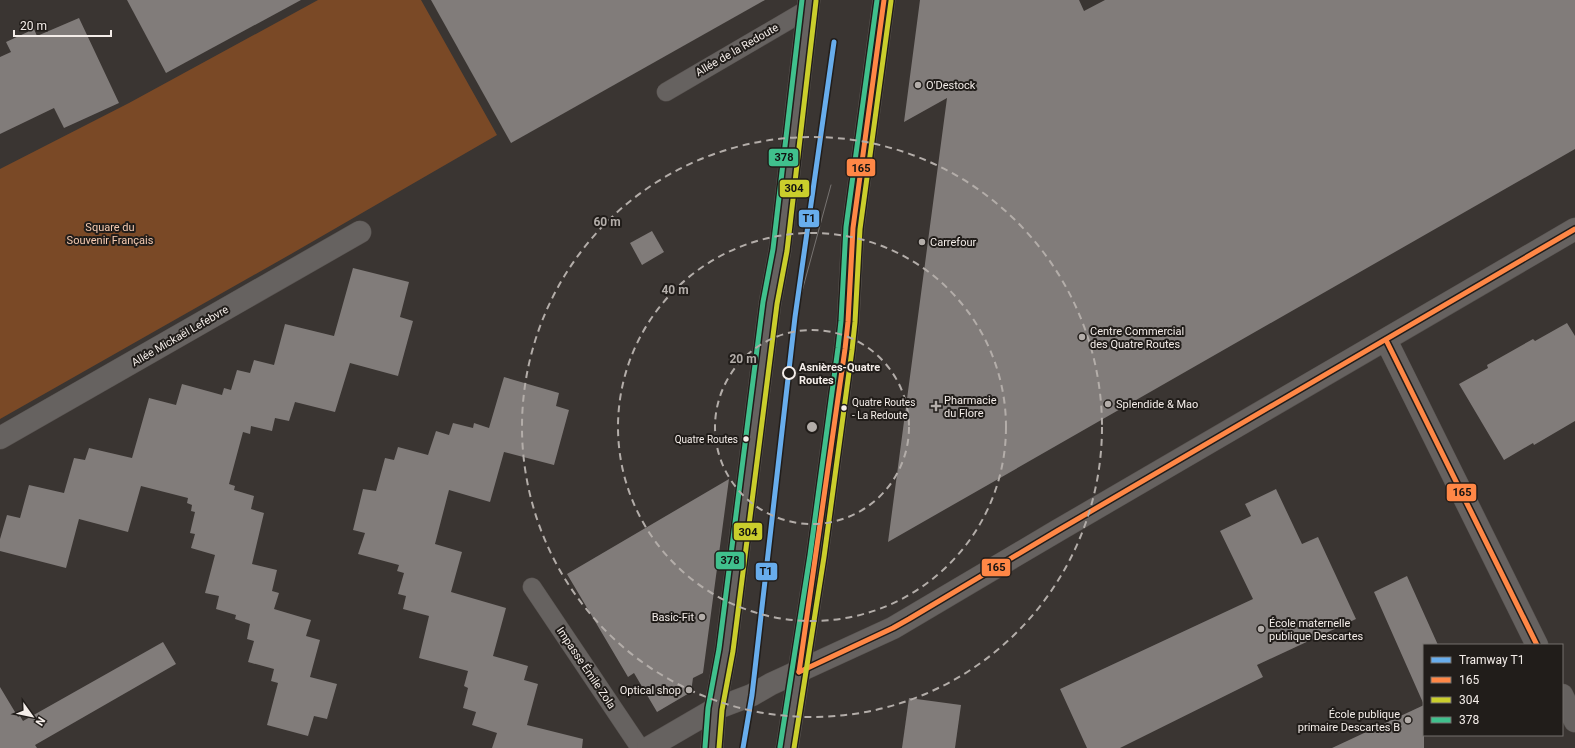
<svg xmlns="http://www.w3.org/2000/svg" width="1575" height="748" font-family="Roboto,sans-serif">
<rect width="100%" height="100%" fill="#3a3532"/>
<path fill="#7a4926" d="M318 0H421L497 135 291 254 0 419V169L129 103Z"/>
<g fill="#817c7a">
<path d="M127 0H301L166 73Z"/>
<path d="M431 0H765L511 143Z"/>
<path d="M920 0H1079L1084 11 1105 0H1575V149L888 542 947 98 904 122Z"/>
<path d="M79 18 119 103 64 128 54 108 0 134V57L11 52 6 42 34 29 37 36Z"/>
<path d="M652 231 664 252 642 265 630 243Z"/>
<path d="M353 268 409 282 400 317 413 321 398 376 350 363 335 412 295 402 289 421 275 418 272 431 251 426 250 434 243 432 229 484 235 486 234 490 254 496 251 509 264 513 252 564 277 570 272 591 279 593 274 609 311 620 306 636 320 640 310 677 337 684 327 719 314 716 308 736 267 725 278 683 271 681 274 669 248 662 254 641 247 639 250 624 235 619 236 615 216 609 219 596 205 593 215 555 191 548 195 534 190 533 195 512 191 511 192 505 187 503 188 498 141 486 128 532 79 519 66 568 0 551V539L7 515 20 518 29 485 64 493 74 458 85 460 89 448 132 458 149 398 176 405 182 384 222 395 224 388 231 390 237 370 250 373 254 360 274 365 285 324 334 336Z"/>
<path d="M1567 323 1575 336V421L1534 445 1533 443 1504 460 1459 384 1488 368 1487 365 1533 339 1535 341Z"/>
<path d="M504 377 559 393 556 406 569 410 554 465 504 452 490 502 449 490 435 544 462 552 451 592 506 608 493 656 528 666 524 680 538 684 527 725 583 739 582 748H492L497 733 472 725 476 712 463 708 468 688 464 686 468 671 419 658 429 616 403 609 406 596 398 594 404 573 397 571 399 565 358 554 365 533 353 530 363 489 376 491 385 458 394 460 398 447 428 455 436 431 449 435 453 423 473 428 474 423 489 428Z"/>
<path d="M729 479 703 673 693 678 691 692 657 712 634 673 628 677 567 574Z"/>
<path d="M1276 489 1302 544 1318 537 1356 619 1257 665 1263 677 1120 748H1087L1060 689 1253 599 1220 531 1251 516 1245 504Z"/>
<path d="M1407 576 1438 645H1424V705L1374 592Z"/>
<path d="M163 642 176 664 35 745 37 748H0V687L18 717 20 716 23 721Z"/>
<path d="M909 698 961 705 955 748H902Z"/>
<path d="M1424 705V748H1332Z"/>
</g>
<g fill="none" stroke-linecap="round" stroke-linejoin="round">
<defs>
<g id="lane">
<path d="M666 92 808 9"/>
<path d="M532 587 640 748"/>
</g>
<g id="street">
<path d="M1386 340 1537 645"/>
<path d="M0 438 360 232"/>
<path d="M1562 695 1575 721"/>
<path d="M648 748 715 709 752 695 771 684 893 628 1057 531 1575 229"/>
</g>
<g id="secondary">
<path d="M712 748 715 709 726 650 770 303 780 250 809 0"/>
<path d="M787 748 817 556 845 349 848 322 853 228 884 0"/>
</g>
</defs>
<use href="#lane" stroke="#585350" stroke-width="19"/>
<use href="#street" stroke="#585350" stroke-width="23"/>
<use href="#secondary" stroke="#585350" stroke-width="23"/>
<use href="#lane" stroke="#666260" stroke-width="18"/>
<use href="#street" stroke="#666260" stroke-width="22"/>
<use href="#secondary" stroke="#666260" stroke-width="22"/>
<path stroke="#777371" stroke-width="1" d="M795 317 831 185"/>
<defs>
<g id="bus-1">
<path d="M1386 340 1537 645"/>
<path d="M799 672 893 628 909 619 1057 531 1575 229"/>
<path d="M799 672 845 349 848 322 853 228 884 0"/>
</g>
<g id="bus-2">
<path d="M719 748 722 710 733 651 777 304 787 251 816 1"/>
<path d="M794 748 824 557 852 350 855 322 860 229 891 1"/>
</g>
<g id="bus-3">
<path d="M705 747 708 708 719 649 763 302 773 249 802 0"/>
<path d="M780 747 810 555 838 348 841 321 846 227 877 0"/>
</g>
</defs>
<use href="#bus-1" stroke="#211d1a" stroke-width="8"/>
<use href="#bus-2" stroke="#211d1a" stroke-width="8"/>
<use href="#bus-3" stroke="#211d1a" stroke-width="8"/>
<use href="#bus-1" stroke="#ff8746" stroke-width="5"/>
<use href="#bus-2" stroke="#cace2c" stroke-width="5"/>
<use href="#bus-3" stroke="#40c08d" stroke-width="5"/>
<defs>
<path id="tram-1" d="M743 748 752 695 795 317 834 42"/>
</defs>
<use href="#tram-1" stroke="#211d1a" stroke-width="8"/>
<use href="#tram-1" stroke="#68adec" stroke-width="5"/>
</g>
<g fill="none" stroke="#b3ada9" stroke-width="2" stroke-dasharray="7 5">
<circle cx="812" cy="427" r="97"/>
<circle cx="812" cy="427" r="194"/>
<circle cx="812" cy="427" r="290"/>
</g>
<g fill="#b3ada9" stroke="#211d1a" stroke-width="1.5">
<circle cx="918" cy="85" r="4"/>
<circle cx="922" cy="242" r="4"/>
<circle cx="1082" cy="337" r="4"/>
<circle cx="1108" cy="404" r="4"/>
<path d="M934 400h4v4h4v4h-4v4h-4v-4h-4v-4h4z"/>
<circle cx="702" cy="617" r="4"/>
<circle cx="1261" cy="629" r="4"/>
<circle cx="689" cy="690" r="4"/>
<circle cx="1408" cy="720" r="4"/>
</g>
<circle fill="#211d1a" stroke="#f4ede9" stroke-width="2" cx="789" cy="373" r="6"/>
<g fill="#f4ede9" stroke="#211d1a" stroke-width="1.5">
<circle cx="844" cy="408" r="3.5"/>
<circle cx="746" cy="439" r="3.5"/>
</g>
<g text-anchor="middle" dominant-baseline="central" stroke-width="4" stroke-linejoin="round" paint-order="stroke">
<g font-size="10" fill="#f4ede9" stroke="#211d1a" text-anchor="start">
<text x="852" y="402">Quatre Routes<tspan x="852" dy="13">- La Redoute</tspan></text>
<text x="738" y="439" text-anchor="end">Quatre Routes</text>
</g>
<g font-size="11" fill="#f4ede9" stroke="#211d1a">
<text transform="translate(737 50) rotate(-30)">Allée de la Redoute</text>
<text transform="translate(180 336) rotate(-30)">Allée Mickaël Lefebvre</text>
<text transform="translate(586 668) rotate(56)">Impasse Émile Zola</text>
</g>
<g font-size="11" fill="#f4ede9" stroke="#211d1a" text-anchor="start">
<text x="926" y="85">O'Destock</text>
<text x="930" y="242">Carrefour</text>
<text x="1090" y="331">Centre Commercial<tspan x="1090" dy="13">des Quatre Routes</tspan></text>
<text x="944" y="400">Pharmacie<tspan x="944" dy="13">du Flore</tspan></text>
<text x="1116" y="404">Splendide &amp; Mao</text>
<text x="694" y="617" text-anchor="end">Basic-Fit</text>
<text x="1269" y="623">École maternelle<tspan x="1269" dy="13">publique Descartes</tspan></text>
<text x="681" y="690" text-anchor="end">Optical shop</text>
<text x="1400" y="714" text-anchor="end">École publique<tspan x="1400" dy="13">primaire Descartes B</tspan></text>
</g>
<g font-size="11" fill="#f5cab0" stroke="#211d1a">
<text x="110" y="227">Square du<tspan x="110" dy="13">Souvenir Français</tspan></text>
</g>
<g font-size="11" font-weight="bold" fill="#f4ede9" stroke="#211d1a" text-anchor="start">
<text x="799" y="367">Asnières-Quatre<tspan x="799" dy="13">Routes</tspan></text>
</g>
</g>
<circle cx="812" cy="427" r="6" fill="#b3ada9" stroke="#211d1a" stroke-width="2"/>
<g font-size="12" text-anchor="middle" font-weight="bold" fill="#b3ada9" stroke="#211d1a" stroke-width="4" stroke-linejoin="round" paint-order="stroke">
<text x="607" y="226">60 m</text>
<text x="675" y="294">40 m</text>
<text x="743" y="363">20 m</text>
</g>
<g stroke="#211d1a" stroke-width="1.5">
<rect x="768" y="148" width="31" height="19" rx="4" fill="#40c08d"/>
<rect x="846" y="158" width="30" height="19" rx="4" fill="#ff8746"/>
<rect x="779" y="179" width="31" height="19" rx="4" fill="#cace2c"/>
<rect x="798" y="209" width="22" height="19" rx="4" fill="#68adec"/>
<rect x="1446" y="483" width="31" height="19" rx="4" fill="#ff8746"/>
<rect x="733" y="522" width="30" height="19" rx="4" fill="#cace2c"/>
<rect x="715" y="551" width="30" height="19" rx="4" fill="#40c08d"/>
<rect x="981" y="558" width="30" height="19" rx="4" fill="#ff8746"/>
<rect x="755" y="562" width="23" height="19" rx="4" fill="#68adec"/>
</g>
<g font-size="11" text-anchor="middle" font-weight="bold" fill="#111">
<text x="784" y="161">378</text>
<text x="861" y="172">165</text>
<text x="794" y="192">304</text>
<text x="809" y="222">T1</text>
<text x="1462" y="496">165</text>
<text x="748" y="536">304</text>
<text x="730" y="564">378</text>
<text x="996" y="571">165</text>
<text x="766" y="575">T1</text>
</g>
<rect x="1423" y="644" width="140" height="92" fill="#211d1a" stroke="#75706d"/>
<rect x="1431" y="657" width="20" height="6" fill="#68adec" stroke="#75706d"/>
<text x="1459" y="664" font-size="12" fill="#f4ede9">Tramway T1</text>
<rect x="1431" y="677" width="20" height="6" fill="#ff8746" stroke="#75706d"/>
<text x="1459" y="684" font-size="12" fill="#f4ede9">165</text>
<rect x="1431" y="697" width="20" height="6" fill="#cace2c" stroke="#75706d"/>
<text x="1459" y="704" font-size="12" fill="#f4ede9">304</text>
<rect x="1431" y="717" width="20" height="6" fill="#40c08d" stroke="#75706d"/>
<text x="1459" y="724" font-size="12" fill="#f4ede9">378</text>
<g transform="translate(32 716) rotate(123)" stroke="#211d1a" stroke-width="3" paint-order="stroke">
<path d="M0-3L7 15L0 10L-7 15Z" fill="#f4ede9"/>
<text y="-6" font-size="11" font-weight="bold" text-anchor="middle" fill="#f4ede9">N</text>
</g>
<path d="M14 30v6h97v-6" fill="none" stroke="#f4ede9" stroke-width="2"/>
<text x="20" y="30" font-size="12" fill="#f4ede9" stroke="#211d1a" stroke-width="3" paint-order="stroke">20 m</text>
</svg>
